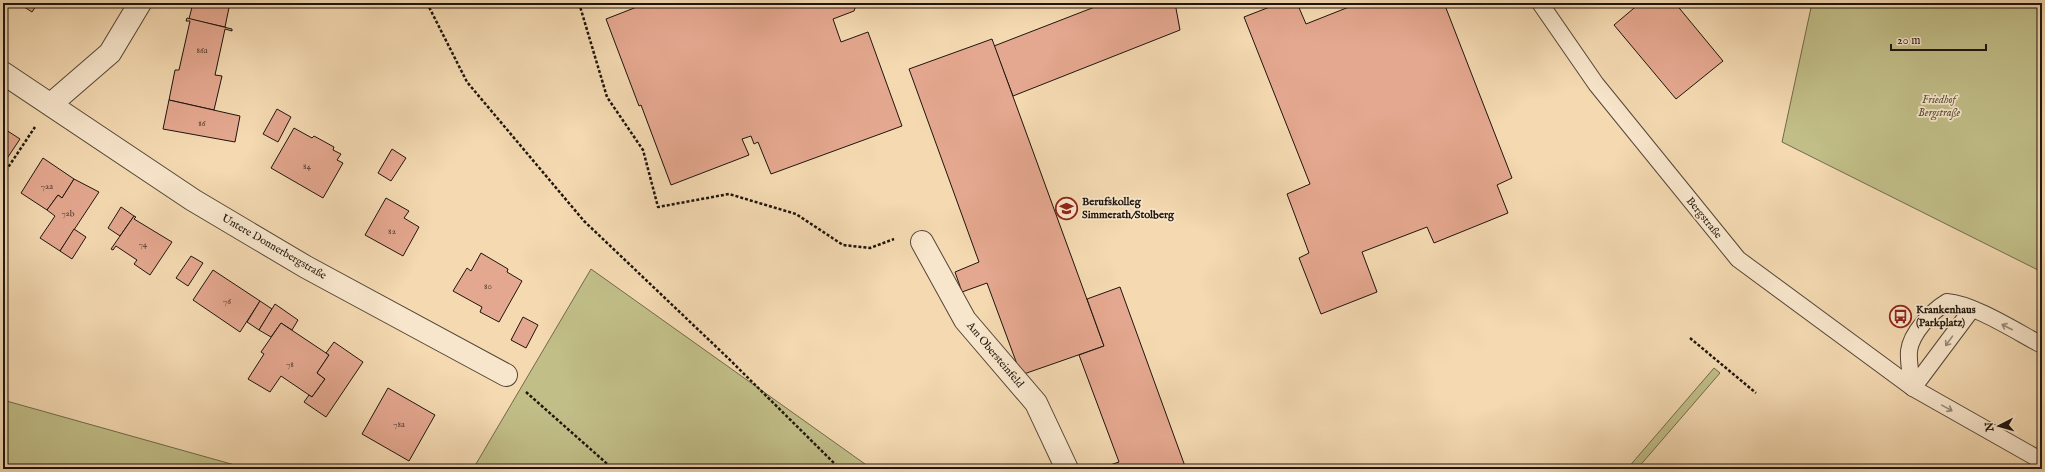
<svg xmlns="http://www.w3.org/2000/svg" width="2045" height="472" font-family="'IM FELL English',serif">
<rect width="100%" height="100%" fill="#f4d9b1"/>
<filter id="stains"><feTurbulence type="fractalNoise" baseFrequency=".005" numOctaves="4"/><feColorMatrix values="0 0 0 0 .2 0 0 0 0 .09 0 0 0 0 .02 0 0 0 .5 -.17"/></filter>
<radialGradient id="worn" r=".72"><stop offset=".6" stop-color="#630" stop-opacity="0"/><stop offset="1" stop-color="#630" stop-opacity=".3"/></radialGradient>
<g fill="#c1be88" stroke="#706a4a">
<path d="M1812 3H2042V272L1782 142Z"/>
<path d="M591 269 872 469H473Z"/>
<path d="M1714 368 1720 373 1637 469H1627Z"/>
<path d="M3 400 249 469H3Z"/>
</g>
<g fill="#e4a78f" stroke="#1e150d">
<path d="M18 3H38L32 12Z"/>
<path d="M193 3H230L225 27 189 19Z"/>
<path d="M647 3H857L854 11 833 19 841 42 868 32 902 126 771 174 758 142 754 144 751 136 742 139 749 155 671 185 641 105 639 106 606 19Z"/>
<path d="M1105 3H1175L1180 30 1013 96 994 46Z"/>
<path d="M1280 3H1297L1306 24 1359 3H1444L1512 178 1497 185 1508 213 1434 243 1427 227 1362 252 1377 292 1321 314 1299 258 1309 253 1287 194 1310 184 1244 17Z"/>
<path d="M1640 3H1675L1723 61 1676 99 1614 25Z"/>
<path d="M187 18 232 29V31L225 29 215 75 222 76 214 110 169 100 175 70H179L190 21H186Z"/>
<path d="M992 39 1104 346 1021 375 987 283 962 292 955 272 979 262 909 69Z"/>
<path d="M169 100 240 116 235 142 163 129Z"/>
<path d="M277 109 291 117 278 142 263 134Z"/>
<path d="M3 128 20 139 6 160 3 157Z"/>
<path d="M294 128 312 138 314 136 334 147 333 150 341 154 337 160 343 163 323 198 271 168Z"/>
<path d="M392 149 406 158 391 181 378 173Z"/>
<path d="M43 158 74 179 62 198 58 195 47 210 21 193Z"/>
<path d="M74 179 99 192 60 251 40 238 55 216 47 210 58 195 62 198Z"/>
<path d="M386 198 409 211 404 218 419 227 403 256 365 235Z"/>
<path d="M121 207 134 216 120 236 108 228Z"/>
<path d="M134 216 136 217 134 219 172 242 150 275 134 264 137 260 116 246 113 250 111 249Z"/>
<path d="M74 229 86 237 72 259 60 251Z"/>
<path d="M481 253 508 269 507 272 522 281 499 322 480 312 482 307 453 291 467 268 471 271Z"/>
<path d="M191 256 203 263 188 286 176 278Z"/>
<path d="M213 270 260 301 240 332 193 300Z"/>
<path d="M1120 287 1186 469H1112L1110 465 1119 462 1079 355 1104 346 1087 299Z"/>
<path d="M260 301 272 309 259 330 247 322Z"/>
<path d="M275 304 298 320 292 330 281 323 271 337 259 330Z"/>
<path d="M523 317 538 325 526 348 511 340Z"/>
<path d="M281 323 329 355 317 373 325 379 312 397 281 376 270 392 248 379 264 354 261 352Z"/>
<path d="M334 342 363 362 326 417 304 402 309 395 312 397 325 379 317 373 329 355 326 353Z"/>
<path d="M388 388 435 415 409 461 362 434Z"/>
</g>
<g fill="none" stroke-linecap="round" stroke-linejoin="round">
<defs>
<g id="service">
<path d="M1540 3 1596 84 1738 259 1913 388 2042 461"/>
<path d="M1913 388C1911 376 1908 363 1909 351 1911 333 1932 311 1947 302 1974 304 2017 332 2042 345"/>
<path d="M1913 388 1972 309"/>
</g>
<g id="minor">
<path d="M3 73 193 200 306 267 506 375"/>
<path d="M51 104 110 53 140 3"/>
<path d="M922 242 965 320 1036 403 1067 469"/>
</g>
</defs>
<use href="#service" stroke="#544636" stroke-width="18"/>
<use href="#minor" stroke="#544636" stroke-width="24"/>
<g stroke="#1e150d" stroke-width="2.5" stroke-dasharray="3 2" stroke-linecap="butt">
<path d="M427 3 467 82 584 221 728 358 840 469"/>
<path d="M579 3 607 97 643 150 658 207 729 194 796 214 843 245 870 248 894 239"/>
<path d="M3 175 35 127"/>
<path d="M1690 338 1756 393"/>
<path d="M526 392 613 469"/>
</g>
<use href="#service" stroke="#f8e6cc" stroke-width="16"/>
<use href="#minor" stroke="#f8e6cc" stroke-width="22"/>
</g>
<defs><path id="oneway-shaft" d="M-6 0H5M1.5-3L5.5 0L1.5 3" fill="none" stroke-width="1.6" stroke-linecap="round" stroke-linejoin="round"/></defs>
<g stroke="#968876">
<use href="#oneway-shaft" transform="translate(2007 327) rotate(-153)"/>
<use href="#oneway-shaft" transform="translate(1949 341) rotate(126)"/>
<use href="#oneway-shaft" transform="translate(1947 408) rotate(29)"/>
</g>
<defs>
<symbol id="school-ring" viewBox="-11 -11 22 22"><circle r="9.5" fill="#f8e6cc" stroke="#8f2418" stroke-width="1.5"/><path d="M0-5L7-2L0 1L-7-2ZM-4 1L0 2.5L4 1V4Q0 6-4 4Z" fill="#8f2418"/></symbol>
<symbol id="bus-ring" viewBox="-11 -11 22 22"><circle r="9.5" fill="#f8e6cc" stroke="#8f2418" stroke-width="1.5"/><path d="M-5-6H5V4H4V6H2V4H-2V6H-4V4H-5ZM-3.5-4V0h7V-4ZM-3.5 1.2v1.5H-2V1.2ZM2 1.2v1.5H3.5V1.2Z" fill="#8f2418"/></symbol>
</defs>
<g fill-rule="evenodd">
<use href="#school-ring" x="1054" y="196" width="25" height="25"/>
<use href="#bus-ring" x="1888" y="304" width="25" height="25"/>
</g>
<g text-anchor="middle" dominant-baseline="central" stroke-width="3.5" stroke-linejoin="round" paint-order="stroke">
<g font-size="9" fill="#503a2e">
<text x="202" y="50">86a</text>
<text x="202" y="123">86</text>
<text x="307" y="166">84</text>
<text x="47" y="186">72a</text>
<text x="68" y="213">72b</text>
<text x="392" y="231">82</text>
<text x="143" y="244">74</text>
<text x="488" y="286">80</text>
<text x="227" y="301">76</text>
<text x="290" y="364">78</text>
<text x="399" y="424">78a</text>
</g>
<g font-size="11" font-style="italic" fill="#575038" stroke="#f8e6cc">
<text x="1939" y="100">Friedhof<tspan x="1939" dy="13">Bergstraße</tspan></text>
</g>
<g font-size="11" font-weight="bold" fill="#1e150d" stroke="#f8e6cc" text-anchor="start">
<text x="1082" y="202">Berufskolleg<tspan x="1082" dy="13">Simmerath/Stolberg</tspan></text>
<text x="1916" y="310">Krankenhaus<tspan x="1916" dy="13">(Parkplatz)</tspan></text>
</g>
<g font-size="11" fill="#1e150d" stroke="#f8e6cc">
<text transform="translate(1704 218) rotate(51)">Bergstraße</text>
<text transform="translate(274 247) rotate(30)">Untere Donnerbergstraße</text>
<text transform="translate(995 355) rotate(50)">Am Obersteinfeld</text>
</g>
</g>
<rect width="2045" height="472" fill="none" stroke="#f4d9b1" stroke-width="16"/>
<rect x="4" y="4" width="2037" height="464" fill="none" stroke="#1e150d" stroke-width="2"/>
<rect x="8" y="8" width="2029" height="456" fill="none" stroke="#1e150d"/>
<g transform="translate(1999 426) rotate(264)" stroke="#f8e6cc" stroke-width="3" paint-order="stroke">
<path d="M0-3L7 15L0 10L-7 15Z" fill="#1e150d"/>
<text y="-6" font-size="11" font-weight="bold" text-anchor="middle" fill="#1e150d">N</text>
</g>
<path d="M1891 44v6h95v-6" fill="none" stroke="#1e150d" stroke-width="2"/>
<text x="1897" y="44" font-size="12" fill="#1e150d" stroke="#f8e6cc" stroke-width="3" paint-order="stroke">20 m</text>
<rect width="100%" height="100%" filter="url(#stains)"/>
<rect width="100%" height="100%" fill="url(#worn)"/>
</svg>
